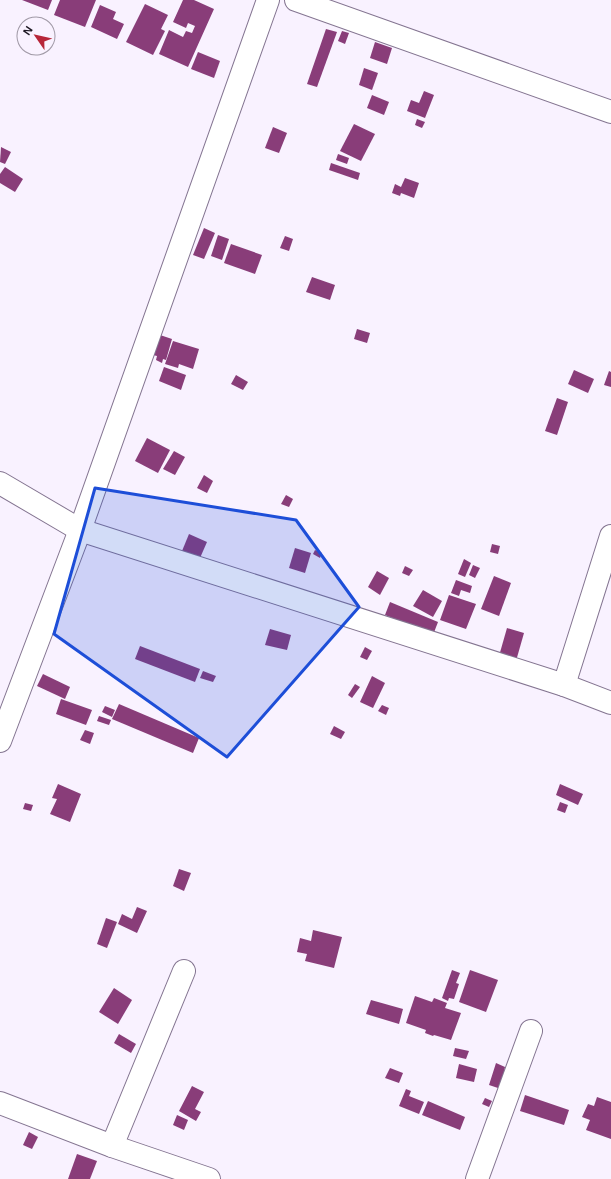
<svg xmlns="http://www.w3.org/2000/svg" width="611" height="1179" font-family="Arial,sans-serif">
<rect width="100%" height="100%" fill="#f9f2ff"/>
<g fill="#893d79">
<path d="M22 0H52L48 10Z"/>
<path d="M60 0H96L85 27 54 15Z"/>
<path d="M183 0H194L214 9 188 67 159 54 169 30 183 37 186 31 192 33 195 26 188 23 186 28 173 22Z"/>
<path d="M145 4 168 15 161 29 165 31 153 55 126 42Z"/>
<path d="M100 5 116 12 113 19 124 24 117 39 91 27Z"/>
<path d="M326 29 337 32 317 87 307 84Z"/>
<path d="M342 31 349 33 345 44 338 41Z"/>
<path d="M375 42 392 48 387 64 370 58Z"/>
<path d="M198 52 220 61 214 78 191 69Z"/>
<path d="M364 68 378 73 372 90 359 85Z"/>
<path d="M424 91 434 95 425 118 407 111 411 100 419 103Z"/>
<path d="M372 95 389 102 384 115 367 108Z"/>
<path d="M417 119 425 122 422 128 415 125Z"/>
<path d="M354 124 375 134 361 161 340 151Z"/>
<path d="M273 127 287 133 279 153 265 148Z"/>
<path d="M1 147 11 152 5 164 0 162Z"/>
<path d="M338 154 349 158 347 164 336 160Z"/>
<path d="M331 163 360 173 358 180 329 170Z"/>
<path d="M5 167 23 179 15 192 0 183V174Z"/>
<path d="M405 178 419 183 414 198 401 193 400 196 392 193 395 184 401 187Z"/>
<path d="M204 228 215 233 204 259 193 255Z"/>
<path d="M218 235 229 239 222 260 211 256Z"/>
<path d="M285 236 293 239 289 251 280 248Z"/>
<path d="M231 244 262 255 255 274 224 263Z"/>
<path d="M312 277 335 285 330 300 306 292Z"/>
<path d="M357 329 370 333 367 343 354 339Z"/>
<path d="M160 335 172 339 166 360 163 359 162 363 156 360 157 356 153 355Z"/>
<path d="M173 341 199 349 193 369 179 364 178 368 165 364Z"/>
<path d="M164 367 186 375 181 390 159 381Z"/>
<path d="M574 370 594 379 588 393 568 384Z"/>
<path d="M609 371 611 372V387L604 385Z"/>
<path d="M236 375 248 382 243 390 231 384Z"/>
<path d="M557 398 568 402 557 435 545 431Z"/>
<path d="M147 438 170 450 158 473 135 461Z"/>
<path d="M174 451 185 457 175 475 163 469Z"/>
<path d="M204 475 213 481 207 493 197 488Z"/>
<path d="M286 495 293 499 289 507 281 504Z"/>
<path d="M189 534 207 542 200 558 182 551Z"/>
<path d="M492 544 500 546 498 554 490 552Z"/>
<path d="M295 548 311 553 305 573 289 568Z"/>
<path d="M315 550 322 553 320 558 313 554Z"/>
<path d="M464 559 471 563 465 577 458 574Z"/>
<path d="M473 565 480 568 475 578 469 575Z"/>
<path d="M405 566 413 570 409 576 402 573Z"/>
<path d="M377 571 389 578 380 595 368 587Z"/>
<path d="M494 576 511 583 499 616 481 609Z"/>
<path d="M456 580 472 586 470 593 461 590 459 596 451 593Z"/>
<path d="M423 590 442 601 433 617 413 606Z"/>
<path d="M449 595 476 604 466 629 440 620Z"/>
<path d="M390 602 438 622 433 635 385 615Z"/>
<path d="M507 628 524 633 516 661 499 656Z"/>
<path d="M270 629 291 635 287 650 265 645Z"/>
<path d="M140 646 200 669 195 682 135 659Z"/>
<path d="M365 647 372 651 367 660 360 657Z"/>
<path d="M203 671 216 676 213 682 200 678Z"/>
<path d="M43 674 70 687 65 699 37 686Z"/>
<path d="M372 676 385 683 373 708 360 702Z"/>
<path d="M355 684 360 687 352 698 348 695Z"/>
<path d="M61 699 92 710 86 725 56 714Z"/>
<path d="M119 704 199 738 193 753 112 719Z"/>
<path d="M382 705 389 708 386 715 378 711Z"/>
<path d="M105 706 115 710 112 717 102 712Z"/>
<path d="M99 716 111 720 109 725 97 721Z"/>
<path d="M334 726 345 732 341 739 330 734Z"/>
<path d="M85 730 94 733 90 744 80 740Z"/>
<path d="M58 784 81 794 70 822 50 814 57 799 52 798Z"/>
<path d="M560 784 583 794 578 805 556 795Z"/>
<path d="M560 802 568 805 565 813 557 810Z"/>
<path d="M25 803 33 805 31 811 23 809Z"/>
<path d="M179 869 191 873 184 891 173 886Z"/>
<path d="M137 907 147 911 137 933 118 924 122 914 132 919Z"/>
<path d="M106 918 117 922 107 948 97 944Z"/>
<path d="M313 930 342 937 334 968 305 961 307 954 297 952 300 938 311 941Z"/>
<path d="M452 970 460 973 456 983 459 984 454 999 449 998 448 1001 442 998Z"/>
<path d="M470 970 498 980 486 1012 459 1002Z"/>
<path d="M114 988 132 1000 118 1024 99 1012Z"/>
<path d="M415 996 432 1002 434 998 447 1003 445 1008 461 1013 451 1040 434 1035 433 1036 425 1033 426 1030 406 1023Z"/>
<path d="M371 1000 403 1009 399 1024 366 1014Z"/>
<path d="M119 1034 136 1044 131 1053 114 1043Z"/>
<path d="M455 1048 469 1051 466 1059 453 1056Z"/>
<path d="M496 1063 505 1067 504 1073 508 1074 505 1081 502 1079 498 1088 489 1085Z"/>
<path d="M459 1064 477 1069 474 1082 456 1078Z"/>
<path d="M390 1068 403 1073 399 1083 385 1078Z"/>
<path d="M192 1086 204 1092 195 1109 201 1112 196 1121 179 1111Z"/>
<path d="M406 1089 411 1091 409 1096 424 1102 419 1114 399 1106Z"/>
<path d="M525 1095 569 1110 564 1125 520 1111Z"/>
<path d="M597 1097 611 1102V1139L586 1130 590 1120 582 1117 588 1104 594 1106Z"/>
<path d="M485 1098 492 1101 489 1107 482 1104Z"/>
<path d="M428 1101 465 1117 460 1130 422 1115Z"/>
<path d="M177 1115 188 1120 184 1130 173 1125Z"/>
<path d="M29 1132 38 1137 32 1149 23 1145Z"/>
<path d="M77 1154 97 1161 90 1179H68Z"/>
</g>
<g fill="none" stroke-linecap="round" stroke-linejoin="round">
<defs>
<g id="minor">
<path d="M296 0 611 112"/>
<path d="M0 483 80 530 564 685 611 703"/>
<path d="M564 685 611 536"/>
<path d="M0 741 80 530 268 0"/>
<path d="M0 1103 112 1146 209 1179"/>
<path d="M112 1146 184 971"/>
<path d="M477 1179 531 1031"/>
</g>
</defs>
<use href="#minor" stroke="#847591" stroke-width="24"/>
<use href="#minor" stroke="#fff" stroke-width="22"/>
</g>
<path fill="#1d4ed8" fill-opacity="0.2" stroke="#1d4ed8" stroke-width="3" stroke-linejoin="round" d="M95 488 296 520 359 607 227 757 54 634Z"/>
<g transform="translate(36 36) rotate(304)"><circle r="19" fill="#f9f2ff" stroke="#a19aa7"/>
<path d="M0-3L7 15L0 10L-7 15Z" fill="#b72539"/>
<text y="-6" font-size="11" font-weight="bold" text-anchor="middle" fill="#1d1722">N</text>
</g>
</svg>
